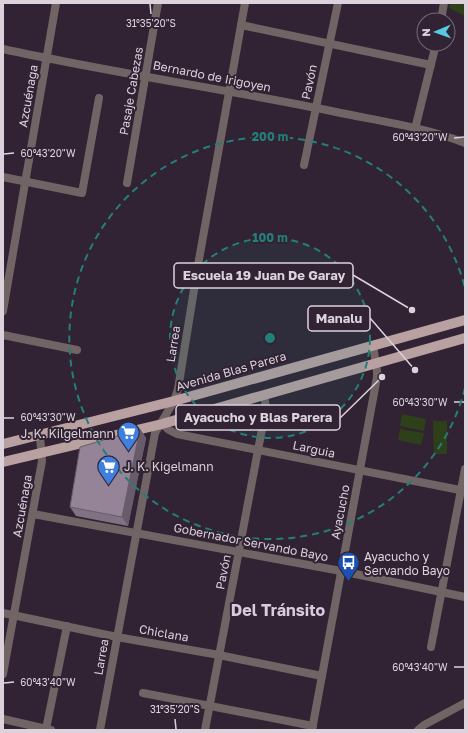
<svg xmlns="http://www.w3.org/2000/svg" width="468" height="733" font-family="'Golos Text',sans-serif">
<rect width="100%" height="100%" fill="#312333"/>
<g fill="#2d4019">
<path d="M450 3H465V16L449 8Z"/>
<path d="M402 414 426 419 424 431 400 426Z"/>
<path d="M433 421H447V454H434Z"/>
<path d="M400 429 424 433 421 445 398 440Z"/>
</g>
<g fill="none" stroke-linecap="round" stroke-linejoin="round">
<g stroke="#716465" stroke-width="8">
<path d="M441 20 444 3"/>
<path d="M241 25 431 65"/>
<path d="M3 49C113 73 225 89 336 112 379 121 424 127 465 143"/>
<path d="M415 129 436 44"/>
<path d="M304 165 338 3"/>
<path d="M3 177 82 193 99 98"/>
<path d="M127 183 158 3"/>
<path d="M3 311 56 3"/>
<path d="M3 335 77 350"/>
<path d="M162 424 169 430 177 434 465 491"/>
<path d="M33 514 341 571 465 597"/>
<path d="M3 613 117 637 219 655 322 676"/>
<path d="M431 647 465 469"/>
<path d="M3 674 42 461 40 436"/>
<path d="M143 693 313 726"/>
<path d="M3 719 51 730"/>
<path d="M46 729 67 626"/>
<path d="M100 730 155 433 174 401 178 389 198 265 245 3"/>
<path d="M205 730 266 408 264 395"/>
<path d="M312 730 377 377V371L373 345"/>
<path d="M418 730 424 725 465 703"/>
</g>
<g stroke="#b9a0a1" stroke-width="10">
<path d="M3 444 174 401 465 320"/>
<path d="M3 462 162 424 465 338"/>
</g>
</g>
<path fill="#807283" d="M140 429 146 438 128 526 76 516 70 507Z"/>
<path fill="#685c6a" d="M140 429 146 438 128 526 122 517Z"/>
<path fill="#958498" stroke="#685c6a" d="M140 429 122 517 70 507 80 447Z"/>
<path fill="none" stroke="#dbd2dc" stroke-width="1.5" d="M150 4 151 14M454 138 464 137M4 154 14 153M454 402H464M4 418H14M454 667H464M4 683 14 682M175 719 176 729"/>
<circle cx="270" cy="338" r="100" fill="#237f79" fill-opacity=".12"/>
<g fill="none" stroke="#237f79" stroke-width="2" stroke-dasharray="7 5">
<circle cx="270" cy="338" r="100"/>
<path d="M465 388A201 201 0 1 1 465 288"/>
</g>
<defs>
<symbol id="supermarket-pin" viewBox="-11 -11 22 30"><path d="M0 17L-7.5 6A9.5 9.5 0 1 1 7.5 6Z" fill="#3f7fe0" stroke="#312333"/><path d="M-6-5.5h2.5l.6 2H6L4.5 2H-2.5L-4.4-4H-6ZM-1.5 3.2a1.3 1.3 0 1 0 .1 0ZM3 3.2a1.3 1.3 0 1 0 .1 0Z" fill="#fff"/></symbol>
<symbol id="bus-pin" viewBox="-11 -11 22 30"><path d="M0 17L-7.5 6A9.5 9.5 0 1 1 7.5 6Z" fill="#1a4fb4" stroke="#312333"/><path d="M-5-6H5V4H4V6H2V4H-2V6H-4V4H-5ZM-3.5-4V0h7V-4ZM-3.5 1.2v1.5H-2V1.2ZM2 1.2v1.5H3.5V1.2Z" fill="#fff"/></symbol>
</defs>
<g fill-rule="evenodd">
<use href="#supermarket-pin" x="116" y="420" width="25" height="34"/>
<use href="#supermarket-pin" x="96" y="454" width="25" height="34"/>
<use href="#bus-pin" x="336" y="550" width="25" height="34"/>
</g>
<g text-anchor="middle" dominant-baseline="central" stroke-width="4" stroke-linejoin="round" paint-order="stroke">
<g font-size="12" fill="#dbd2dc" stroke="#312333">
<text transform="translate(212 76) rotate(11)">Bernardo de Irigoyen</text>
<text transform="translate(309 82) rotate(-78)">Pavón</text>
<text transform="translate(131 91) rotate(-80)">Pasaje Cabezas</text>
<text transform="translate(28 96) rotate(-80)">Azcuénaga</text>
<text transform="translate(173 344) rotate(-81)">Larrea</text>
<text transform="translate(231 371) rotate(-16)">Avenida Blas Parera</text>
<text transform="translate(314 449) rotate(12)">Larguia</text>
<text transform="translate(22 506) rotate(-80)">Azcuénaga</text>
<text transform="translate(340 512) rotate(-79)">Ayacucho</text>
<text transform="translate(251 542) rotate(11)">Gobernador Servando Bayo</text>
<text transform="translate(223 572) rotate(-79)">Pavón</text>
<text transform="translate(164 633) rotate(10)">Chiclana</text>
<text transform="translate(101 657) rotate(-80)">Larrea</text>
</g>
<g font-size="12" fill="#dbd2dc" stroke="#312333" text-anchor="start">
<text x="114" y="433" text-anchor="end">J. K. Kilgelmann</text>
<text x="124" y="466">J. K. Kigelmann</text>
<text x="364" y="556">Ayacucho y<tspan x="364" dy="14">Servando Bayo</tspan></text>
</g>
<g font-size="16" font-weight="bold" fill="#dbc9de" stroke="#312333">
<text x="278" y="610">Del Tránsito</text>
</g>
</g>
<g font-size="10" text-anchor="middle" fill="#dbd2dc" stroke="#312333" stroke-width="4" stroke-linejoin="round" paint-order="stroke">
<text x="151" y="27">31°35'20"S</text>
<text x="420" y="141">60°43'20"W</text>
<text x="48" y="157">60°43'20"W</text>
<text x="420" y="406">60°43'30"W</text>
<text x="48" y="421">60°43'30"W</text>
<text x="420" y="671">60°43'40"W</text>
<text x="48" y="686">60°43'40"W</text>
<text x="175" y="713">31°35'20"S</text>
</g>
<circle cx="270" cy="338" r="6" fill="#237f79" stroke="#312333" stroke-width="2"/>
<g font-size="12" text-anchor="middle" font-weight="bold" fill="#237f79" stroke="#312333" stroke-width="4" stroke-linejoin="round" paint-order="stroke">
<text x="270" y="141">200 m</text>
<text x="270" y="242">100 m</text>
</g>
<path fill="none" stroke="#dbd2dc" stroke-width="1.5" d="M412 310L353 275M415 370L370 318M382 377L340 418"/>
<g fill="#dbd2dc" stroke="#312333" stroke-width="1.5">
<circle cx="412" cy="310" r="4"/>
<circle cx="415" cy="370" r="4"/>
<circle cx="382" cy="377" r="4"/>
</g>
<g fill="#312333" stroke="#dbd2dc" stroke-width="1.5">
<rect x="174" y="263" width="179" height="25" rx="4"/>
<rect x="308" y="306" width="62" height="25" rx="4"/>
<rect x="176" y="405" width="164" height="25" rx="4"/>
</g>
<g font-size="13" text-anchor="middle" font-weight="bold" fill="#dbd2dc">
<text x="264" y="280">Escuela 19 Juan De Garay</text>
<text x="339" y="323">Manalu</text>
<text x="258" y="422">Ayacucho y Blas Parera</text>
</g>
<rect width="468" height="733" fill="none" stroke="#dbd2dc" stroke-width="8"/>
<g transform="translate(436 32) rotate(268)"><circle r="19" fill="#312333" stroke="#756977"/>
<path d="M0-3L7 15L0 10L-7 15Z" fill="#58c9e3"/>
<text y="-6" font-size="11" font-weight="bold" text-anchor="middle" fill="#dbd2dc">N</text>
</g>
</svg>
